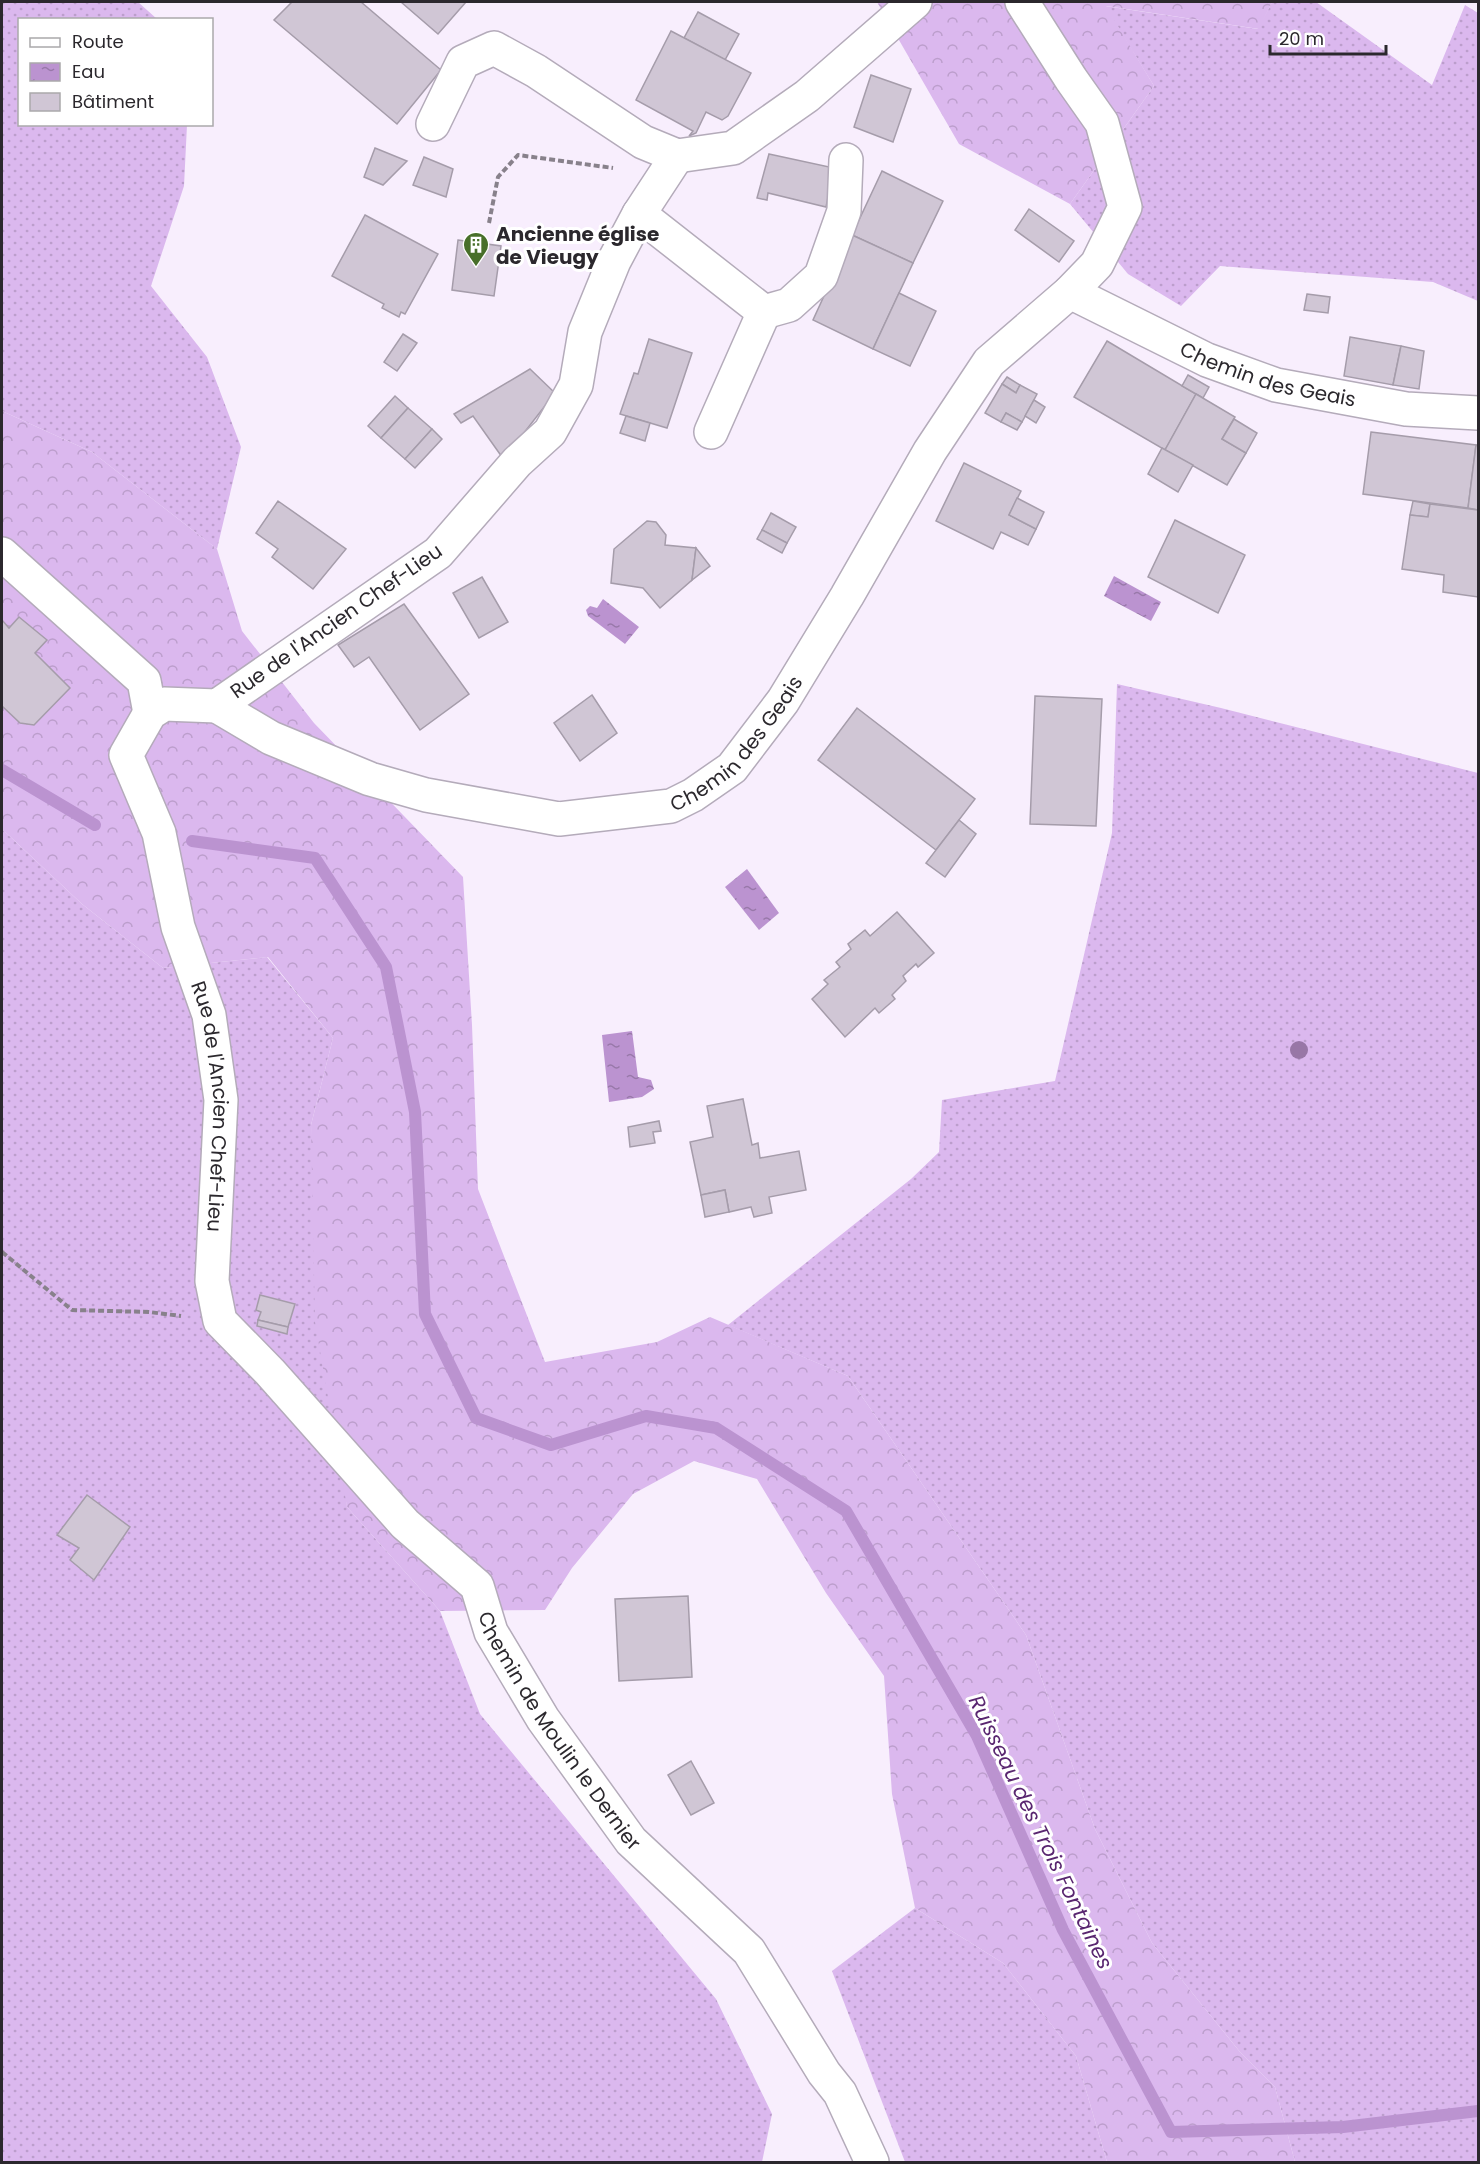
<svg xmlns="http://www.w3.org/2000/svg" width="1480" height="2164" font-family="Poppins,sans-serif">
<defs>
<pattern id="grass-dots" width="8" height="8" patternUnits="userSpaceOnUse" patternTransform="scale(1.5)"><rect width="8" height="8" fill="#dbb8ee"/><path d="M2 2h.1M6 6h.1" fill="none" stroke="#bc9ecc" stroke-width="1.8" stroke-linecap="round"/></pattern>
<pattern id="forest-crowns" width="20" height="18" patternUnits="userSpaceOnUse" patternTransform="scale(1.5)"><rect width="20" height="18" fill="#dbb8ee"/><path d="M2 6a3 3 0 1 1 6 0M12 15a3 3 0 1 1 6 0" fill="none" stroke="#bc9ecc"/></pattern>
<pattern id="water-ripples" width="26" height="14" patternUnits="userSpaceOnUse" patternTransform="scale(1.5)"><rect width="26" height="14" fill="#bb93d0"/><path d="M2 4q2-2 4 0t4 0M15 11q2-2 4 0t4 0" fill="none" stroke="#9878a9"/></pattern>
</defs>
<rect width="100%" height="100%" fill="#f8eefd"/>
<g fill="url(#grass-dots)">
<path d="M2 2H138L157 19 20 20V124L187 125 184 186 151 286 207 357 241 447 217 549 92 452 2 411Z"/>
<path d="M1272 2H1316L1432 85 1465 5 1478 13V301L1433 282 1220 266 1181 306 1128 274 1070 204 1154 86 1105 6 1258 29Z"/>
<path d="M1117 684 1221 708 1478 773V2162H1295L1275 2087 1240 2052 1152 1943 1095 1829 1026 1635 848 1376 728 1325 911 1179 939 1152 942 1100 1055 1081 1112 833Z"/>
<path d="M2 829 82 904 163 968 267 957 333 1038 311 1125 347 1507 440 1611 480 1714 716 1999 772 2114 762 2162H2Z"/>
<path d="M915 1908 1003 1963 1076 2056 1107 2162H905L832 1971Z"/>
</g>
<g fill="url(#forest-crowns)">
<path d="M877 2H1272L1259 29 1106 6 1154 86 1070 204 959 144Z"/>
<path d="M2 411 92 452 217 549 242 631 314 723 463 877 472 1025 478 1189 545 1362 657 1342 710 1317 848 1376 1026 1635 1095 1829 1152 1943 1240 2052 1275 2087 1295 2162H1107L1076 2056 1003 1963 915 1908 892 1794 884 1676 826 1593 757 1479 694 1461 633 1494 572 1568 545 1610 440 1611 347 1507 315 1322 311 1125 333 1038 268 957 163 968 82 904 2 829Z"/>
</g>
<g fill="url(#water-ripples)">
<path d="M1114 576 1161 602 1151 621 1104 596Z"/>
<path d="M603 599 639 627 625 644 588 616 586 610 590 606 597 608Z"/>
<path d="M747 869 779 913 759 930 725 887Z"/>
<path d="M632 1031 638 1077 651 1080 654 1089 642 1097 609 1102 602 1035Z"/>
</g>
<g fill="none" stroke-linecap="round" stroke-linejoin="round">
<g stroke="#bb93d0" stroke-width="12">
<path d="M2 770 95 825"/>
<path d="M192 841 315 858 386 967 415 1112 425 1314 476 1418 551 1445 646 1416 716 1428 846 1511 977 1736 1063 1930 1171 2132 1343 2127 1478 2111"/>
</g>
</g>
<g fill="#d0c6d5" stroke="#a59caa" stroke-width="1.5">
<path d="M292 2H361L441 70 397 124 274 20Z"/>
<path d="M401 2H466L438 34Z"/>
<path d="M698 12 739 34 725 60 684 38Z"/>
<path d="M671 31 751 73 728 116 722 120 706 112 696 133 689 136 693 131 636 100Z"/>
<path d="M871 75 911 89 893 142 854 127Z"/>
<path d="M375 148 407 161 383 185 364 177Z"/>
<path d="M769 154 834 168 826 207 768 193 767 200 757 198Z"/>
<path d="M424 157 453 169 446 197 413 185Z"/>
<path d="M882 171 943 201 913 263 852 235Z"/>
<path d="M1029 209 1074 241 1059 262 1015 230Z"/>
<path d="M365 215 438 254 405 314 401 312 399 317 382 308 384 304 332 276Z"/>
<path d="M852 235 913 263 873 349 813 320Z"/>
<path d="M458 240 501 246 494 296 452 290Z"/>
<path d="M899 293 936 311 910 366 873 349Z"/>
<path d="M1307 294 1330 297 1328 313 1304 310Z"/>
<path d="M403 334 417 343 397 371 384 362Z"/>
<path d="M1350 337 1401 346 1393 385 1344 376Z"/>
<path d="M649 339 692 353 667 428 620 414 634 373 638 374Z"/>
<path d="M1107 341 1196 394 1165 450 1074 397Z"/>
<path d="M1401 346 1424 351 1419 389 1393 385Z"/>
<path d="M530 369 555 393 520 438 502 457 473 416 461 423 454 414Z"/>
<path d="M1188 375 1209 387 1203 398 1182 386Z"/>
<path d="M1007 377 1020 385 1016 393 1002 384Z"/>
<path d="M1002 384 1016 393 1020 385 1037 394 1022 422 1006 413 1001 422 985 413Z"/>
<path d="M1196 394 1235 417 1222 439 1246 453 1227 485 1165 450Z"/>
<path d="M395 396 408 408 381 438 368 426Z"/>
<path d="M1034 400 1045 407 1036 423 1025 416Z"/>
<path d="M408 408 432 429 405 459 381 438Z"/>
<path d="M1006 413 1022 422 1017 430 1001 422Z"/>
<path d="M626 416 650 423 645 441 620 433Z"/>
<path d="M1234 419 1257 433 1246 453 1222 439Z"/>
<path d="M432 429 442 439 415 468 405 459Z"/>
<path d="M1371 432 1476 445 1468 508 1363 494Z"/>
<path d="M1476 445 1478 446V510L1468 508Z"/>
<path d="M1162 448 1193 465 1178 492 1148 474Z"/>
<path d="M964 463 1021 491 1009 515 1036 529 1028 545 1001 532 993 549 936 521Z"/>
<path d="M1017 498 1044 512 1036 529 1009 515Z"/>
<path d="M278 501 346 549 313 589 272 557 278 549 256 533Z"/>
<path d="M1413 501 1430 504 1428 517 1410 515Z"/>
<path d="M1430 504 1478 510V597L1443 592 1444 575 1402 569 1410 515 1428 517Z"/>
<path d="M771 513 796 527 787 543 762 530Z"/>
<path d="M1175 520 1245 555 1218 613 1148 577Z"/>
<path d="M647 521 656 522 666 535 665 545 696 548 692 580 660 608 643 588 611 583 614 549Z"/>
<path d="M762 530 787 543 782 553 757 539Z"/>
<path d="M696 548 710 566 692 580Z"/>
<path d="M482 577 508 622 479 638 453 593Z"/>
<path d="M404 604 469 694 420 730 369 657 354 667 338 645Z"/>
<path d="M19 617 47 640 35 653 70 688 34 725 20 723 2 706V620L9 628Z"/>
<path d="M592 695 617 733 580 761 554 723Z"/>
<path d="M1035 696 1102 699 1096 826 1030 824Z"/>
<path d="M857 708 975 799 936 850 818 760Z"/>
<path d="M959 820 976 834 945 877 926 863Z"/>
<path d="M897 912 934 953 918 967 916 964 903 976 906 981 892 995 895 999 879 1013 875 1008 845 1037 812 999 828 984 824 980 840 967 836 962 851 949 848 944 865 930 870 936Z"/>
<path d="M743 1099 752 1145 758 1143 760 1158 799 1151 806 1190 769 1197 772 1213 754 1217 751 1207 729 1212 725 1190 701 1195 690 1142 713 1137 707 1106Z"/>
<path d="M659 1121 661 1131 653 1132 655 1143 630 1147 628 1127Z"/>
<path d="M725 1190 729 1212 705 1217 701 1195Z"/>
<path d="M260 1295 295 1304 288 1327 258 1320 261 1312 256 1310Z"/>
<path d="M258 1320 288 1327 287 1334 257 1326Z"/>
<path d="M87 1495 130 1527 94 1580 70 1560 79 1548 57 1535Z"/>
<path d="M688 1596 692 1677 619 1681 615 1599Z"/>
<path d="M691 1761 714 1803 691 1815 668 1775Z"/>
</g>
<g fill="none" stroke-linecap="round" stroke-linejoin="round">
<defs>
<g id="minor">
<path d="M1022 2 1071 79 1102 123 1125 207 1097 264 1070 292"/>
<path d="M433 124 463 62 494 48 536 71 643 142 677 156 733 148 807 96 915 2"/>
<path id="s1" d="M677 156 639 214 614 261 585 332 576 385 550 432 517 462 438 553 217 706 164 704 150 713 126 755 159 833 178 927 209 1015 221 1100 212 1281 220 1321 270 1372 405 1524 477 1586 491 1632 543 1719 631 1841 749 1951 824 2073 840 2093 872 2162"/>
<path d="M639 214 764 312 789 305 821 276 844 211 846 160"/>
<path d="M711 432 764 312"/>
<path d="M2 554 144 681 150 713"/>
<path id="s2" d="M217 706 271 738 370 779 426 795 559 819 671 806 693 795 732 768 783 701 847 596 930 451 989 362 1070 292 1207 360 1276 385 1406 409 1478 413"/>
</g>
</defs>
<use href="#minor" stroke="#b4abba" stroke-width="36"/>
<g stroke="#88818b" stroke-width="4" stroke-dasharray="6 3" stroke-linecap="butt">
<path d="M489 223 498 177 518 155 613 168"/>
<path d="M2 1252 72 1310 149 1312 181 1316"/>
</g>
<use href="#minor" stroke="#fff" stroke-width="33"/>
</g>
<circle fill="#9877a6" cx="1299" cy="1050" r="9"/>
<defs>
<symbol id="building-pin" viewBox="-11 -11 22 30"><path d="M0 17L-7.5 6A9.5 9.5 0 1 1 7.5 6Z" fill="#486f2a" stroke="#fff"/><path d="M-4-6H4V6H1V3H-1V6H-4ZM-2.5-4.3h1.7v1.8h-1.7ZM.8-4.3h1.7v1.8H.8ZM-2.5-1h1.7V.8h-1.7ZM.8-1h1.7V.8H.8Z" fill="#fff"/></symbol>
</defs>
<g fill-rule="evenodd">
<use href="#building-pin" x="461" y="230" width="30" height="40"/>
</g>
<g text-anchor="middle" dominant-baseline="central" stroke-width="6" stroke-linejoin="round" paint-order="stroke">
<g font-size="20" font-weight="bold" fill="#2b282d" stroke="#fff" text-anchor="start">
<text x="496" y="234">Ancienne église<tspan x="496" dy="23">de Vieugy</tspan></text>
</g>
<g font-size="20" fill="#2b282d" stroke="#fff">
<text stroke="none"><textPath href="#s2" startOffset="1352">Chemin des Geais</textPath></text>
<text transform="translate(336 621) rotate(-35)">Rue de l'Ancien Chef-Lieu</text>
<text stroke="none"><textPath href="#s2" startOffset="568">Chemin des Geais</textPath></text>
<text stroke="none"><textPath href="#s1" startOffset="1224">Rue de l'Ancien Chef-Lieu</textPath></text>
<text stroke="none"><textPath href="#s1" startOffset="1978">Chemin de Moulin le Dernier</textPath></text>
</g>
<g font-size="21" font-style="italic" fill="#592670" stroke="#fff">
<text transform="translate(1041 1832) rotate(64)">Ruisseau des Trois Fontaines</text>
</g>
</g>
<rect width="1480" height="2164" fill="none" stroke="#2b282d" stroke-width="6"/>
<rect x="18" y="18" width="195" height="108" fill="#ffffff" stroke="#aaa9ab" stroke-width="1.5"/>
<rect x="30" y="38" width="30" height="9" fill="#ffffff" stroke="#aaa9ab" stroke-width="1.5"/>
<text x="72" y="48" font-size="18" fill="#2b282d">Route</text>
<rect x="30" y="63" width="30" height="18" fill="url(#water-ripples)" stroke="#aaa9ab" stroke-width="1.5"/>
<text x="72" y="78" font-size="18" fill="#2b282d">Eau</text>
<rect x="30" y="93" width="30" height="18" fill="#d0c6d5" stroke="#aaa9ab" stroke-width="1.5"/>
<text x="72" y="108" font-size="18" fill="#2b282d">Bâtiment</text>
<path d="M1270 45v9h116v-9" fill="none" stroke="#2b282d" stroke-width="3"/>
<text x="1279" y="45" font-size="18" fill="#2b282d" stroke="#ffffff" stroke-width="4.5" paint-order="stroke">20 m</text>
</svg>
